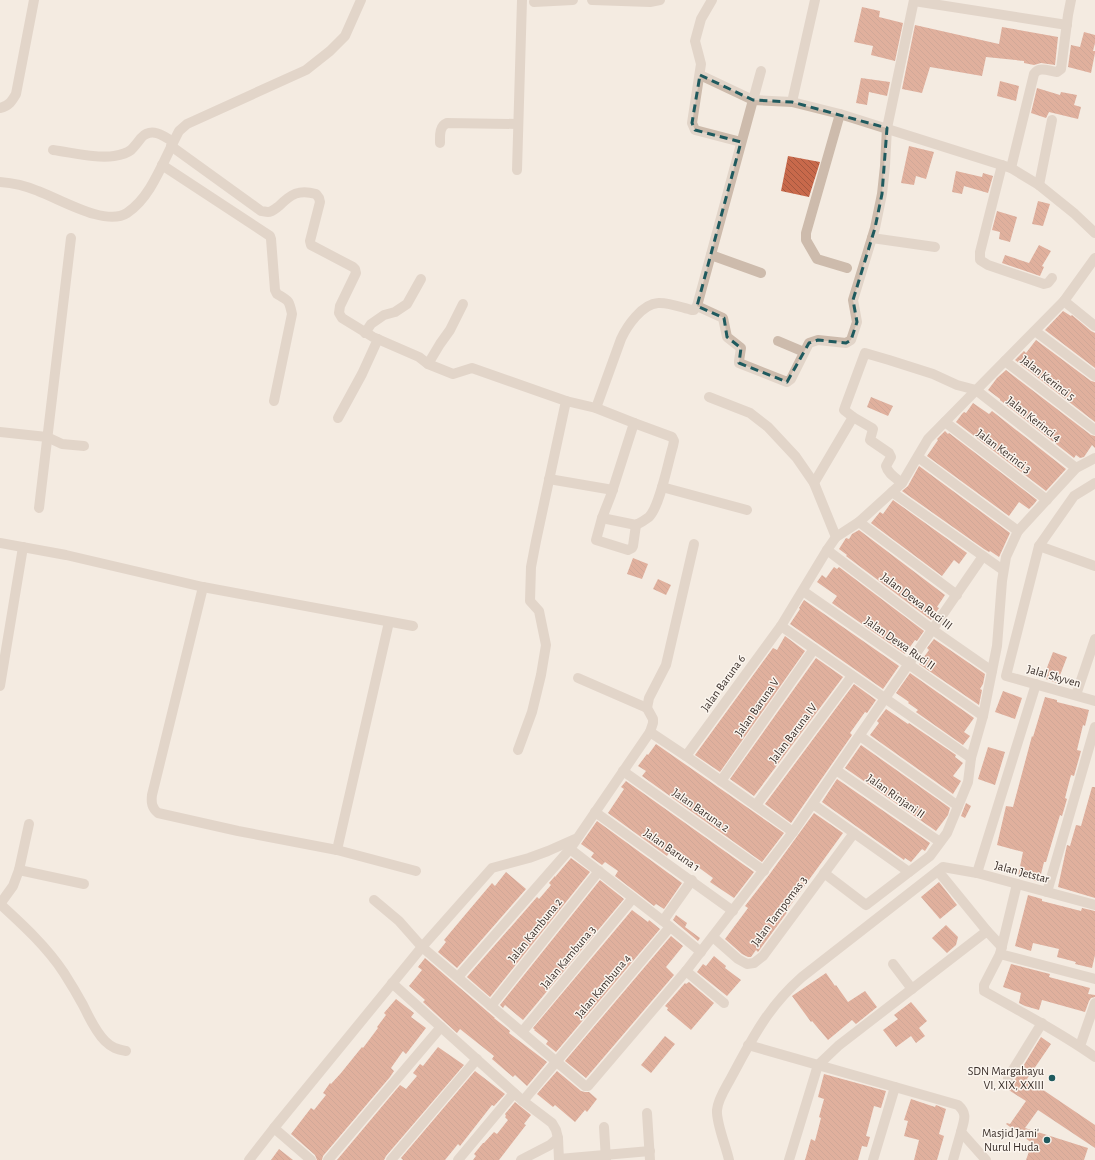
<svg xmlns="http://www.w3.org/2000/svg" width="1095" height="1160" font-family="'Alegreya Sans',sans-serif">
<defs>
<pattern id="building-back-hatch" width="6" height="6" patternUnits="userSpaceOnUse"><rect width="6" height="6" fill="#c8694b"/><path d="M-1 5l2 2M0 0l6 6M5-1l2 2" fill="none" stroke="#a4573f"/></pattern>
</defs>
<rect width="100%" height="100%" fill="#f4ebe1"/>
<g fill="url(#building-back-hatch)">
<path d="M862 7 880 11 879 17 903 23 895 61 871 55 873 46 854 42Z"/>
<path d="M915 25 999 44 1002 27 1058 37 1055 65 1041 63 1034 65 1024 63V61L986 57 982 76 930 67 922 93 902 89Z"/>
<path d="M1084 32 1095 35V43L1093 51H1095V53L1091 73 1068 67 1071 45 1080 47Z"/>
<path d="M861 78 890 82 887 96 869 92 867 105 856 103Z"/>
<path d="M1000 81 1019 86 1016 101 997 96Z"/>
<path d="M1037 88 1060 95 1061 92 1077 95 1074 105 1081 107 1078 119 1049 112 1046 118 1031 113Z"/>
<path d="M909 146 934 152 926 179 916 176 914 185 901 183Z"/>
<path d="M788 156 820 162 809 197 781 191Z"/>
<path d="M956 171 982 177 983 173 993 176 988 193 964 186 962 194 952 192Z"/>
<path d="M1038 201 1050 204 1043 226 1032 224Z"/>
<path d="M997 211 1017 217 1010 242 999 239 1000 232 992 230Z"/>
<path d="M1039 245 1051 251 1042 266 1044 267 1040 276 1002 263 1005 255 1029 263Z"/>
<path d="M1063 311 1071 316 1072 315 1091 331 1095 333V368L1045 330Z"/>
<path d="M1036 340 1091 381 1095 382V422L1015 360 1024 351 1026 353Z"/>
<path d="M1006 370 1091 435 1095 436V448L1092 445 1084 457 1080 458 1076 455 1074 458 1000 400V399L988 390 997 378Z"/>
<path d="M871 397 893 406 888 416 867 407Z"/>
<path d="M973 403 989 414 992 411 1066 469 1046 491 956 422 962 414 964 412 966 413Z"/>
<path d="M945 431 948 434 949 433 1037 500 1034 504 1029 509 1019 502 1009 516 927 456 938 440 937 439Z"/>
<path d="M919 466 1010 533 999 557 990 551 989 552 984 549 902 491 908 486Z"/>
<path d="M893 500 967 553 959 564 954 560 942 576 871 523 880 512 883 514Z"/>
<path d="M859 530 945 595 937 607 939 608 931 620 846 556 847 555 839 549 846 538 849 539 852 534Z"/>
<path d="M633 558 648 564 642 579 627 574Z"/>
<path d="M834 567 837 569 839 567 924 631 917 641 915 640 905 654 832 603 837 596 817 582 822 575 826 578Z"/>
<path d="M658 579 671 585 666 595 653 589Z"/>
<path d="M804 600 899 666 883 689 790 624 800 609 799 608Z"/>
<path d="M785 636 805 651 720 772 695 755 773 648 777 650Z"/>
<path d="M934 639 985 674 983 684 980 689 982 690 979 705 919 664 929 650 927 648Z"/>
<path d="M1053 652 1067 657 1057 683 1043 678Z"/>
<path d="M816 658 843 677 754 796 730 779Z"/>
<path d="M910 673 974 718 964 732 970 736 963 745 916 712 918 710 908 703 909 702 896 693Z"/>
<path d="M854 684 876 700 867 713 865 712 850 733 852 735 791 823 765 804Z"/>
<path d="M1003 691 1022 698 1015 719 995 712Z"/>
<path d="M1045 697 1057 700V702L1089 710 1085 726 1083 725 1077 750 1081 751 1074 776 1071 775 1065 798 1067 799 1062 816 1060 815 1046 862H1044L1039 882 1018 876 1023 852 997 845 1006 806 1013 807 1032 736 1033 737Z"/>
<path d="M886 709 908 724 909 723 956 755 955 757 963 763 953 776 961 781 953 794 870 735 879 723 877 721Z"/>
<path d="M656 744 784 833 762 862 642 776 646 771 638 766 647 754 648 755Z"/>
<path d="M861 745 950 808 948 815 936 831 845 768Z"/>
<path d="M988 747 1005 752 995 785 978 779Z"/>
<path d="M837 779 930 843 925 851 922 849 911 862 905 858 904 860 822 802Z"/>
<path d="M626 781 754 872 734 898 710 882 713 878 694 864 671 849 667 856 608 813 624 789 621 787Z"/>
<path d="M1092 787H1095V898L1058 887 1067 845 1070 846 1076 825 1081 826Z"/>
<path d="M966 803 971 806 965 818 961 816Z"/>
<path d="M814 813 843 833 787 910 788 911 758 952 756 950 751 957H748L742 954 725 939 748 908 745 906 769 875Z"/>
<path d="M597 821 682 883 664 909 656 904 654 906 615 876 618 871 605 862 602 865 591 857 594 853 581 844Z"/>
<path d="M571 858 590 872 490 997 467 977 537 897 539 899 551 885 549 883 555 876V877Z"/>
<path d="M506 872 526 889 457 968 438 952 446 942 444 940 470 909 492 883 495 886Z"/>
<path d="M600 880 624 899 523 1020 505 1005 503 1008 500 1005Z"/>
<path d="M939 882 957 905 940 919 921 897Z"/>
<path d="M1028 895 1042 899V901L1081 911 1082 908 1095 911V955L1092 968 1075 964 1076 962 1057 957 1059 949 1033 943 1031 951 1015 946Z"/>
<path d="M632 910 648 922 649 920 660 929 556 1052 546 1044 548 1041 534 1030H535L533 1028Z"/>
<path d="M676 915 687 923 685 927 700 938 698 941 673 920Z"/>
<path d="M946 925 958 937 956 945 947 953 932 938Z"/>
<path d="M671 936 683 946 666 967 674 975 586 1078 565 1061Z"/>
<path d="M714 956 726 966 725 968 741 980 727 996 697 972 703 964 706 966Z"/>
<path d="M425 958 495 1018H494L510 1031 509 1033 547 1062 527 1086 515 1075 513 1077 492 1059 494 1056 460 1029 457 1033 423 1002 425 1000 409 986 422 970 418 967Z"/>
<path d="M1011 964 1050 974 1049 977 1090 988 1088 994 1095 995V997L1091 998 1089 1001 1085 1012 1042 1000 1039 1010 1025 1006 1019 1003 1021 993 1003 987Z"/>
<path d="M826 973 835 986 836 985 848 1002 865 991 877 1007 856 1024 852 1020 828 1040 812 1021 811 1022 792 996Z"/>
<path d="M689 982 714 1003 691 1030 667 1010 668 1008 665 1006 685 983 686 984Z"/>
<path d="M396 999 414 1013 411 1017 426 1028 406 1054 403 1051 391 1068 394 1071 390 1077 323 1156 322 1160H317L315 1155 291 1134 311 1108 314 1110 326 1095 323 1093 330 1083 331 1084 341 1073 362 1047 363 1048 378 1028 377 1027 386 1015 384 1013Z"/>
<path d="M911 1002 927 1021 919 1028 925 1036 916 1043 911 1036 896 1047 883 1030 898 1019 894 1015Z"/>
<path d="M665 1036 675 1044 651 1073 641 1065Z"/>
<path d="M1041 1037 1051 1044 1027 1079 1095 1125V1148L1038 1110 1025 1128 1088 1148 1084 1160H1026L1032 1143 1006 1124 1007 1123 1010 1124 1026 1101 1004 1087 1006 1084H1011L1014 1081Z"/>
<path d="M438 1047 464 1065 386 1156 384 1160H337L400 1085 406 1089 417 1076 413 1073 420 1064 423 1066Z"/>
<path d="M475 1071 505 1094 494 1106 492 1105 460 1146 458 1144 445 1160H403L401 1158Z"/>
<path d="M557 1071 581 1091 585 1092H589L597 1099 587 1112 585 1110 575 1122 555 1105 553 1107 537 1094Z"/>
<path d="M824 1074 886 1091 881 1108 874 1106 866 1136 870 1137 867 1147 862 1146 858 1160H805L811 1139 815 1141 821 1118 819 1117 824 1099 818 1097Z"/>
<path d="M911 1099 935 1107 936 1105 946 1109 939 1134 944 1136 937 1160H914L919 1140 904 1136 908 1121 904 1120Z"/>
<path d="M515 1102 531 1115 524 1124 526 1125 499 1160H473L476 1156 474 1154 483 1143H484L494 1132 497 1134 508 1120 505 1117 506 1116 505 1114Z"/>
<path d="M279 1149 293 1160H271Z"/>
</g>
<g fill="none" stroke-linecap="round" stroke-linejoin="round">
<g stroke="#cdbbac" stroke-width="10">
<path d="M592 0 650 2 660 0"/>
<path d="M712 0 701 19 695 41 701 64 692 123 695 130 741 142"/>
<path d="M815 0 792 102 840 114 1011 168 1039 185 1075 214 1095 233"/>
<path d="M914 1 1067 25"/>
<path d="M534 2 573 0"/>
<path d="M700 75 753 100 761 71"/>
<path d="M0 108C9 106 12 101 16 94L34 0"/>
<path d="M840 114 806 233V240L817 259 847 268"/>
<path d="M440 143C440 136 439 126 447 123L518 124"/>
<path d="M171 146 261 211C263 211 265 212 268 212 272 212 275 209 279 206 291 194 299 189 316 194L319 198 320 202 310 241 311 245 353 267 355 269 356 273 340 306 339 313 342 318 373 337 419 357 428 364 453 374 472 368 566 401 596 408 621 339C627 326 642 304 658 303 668 302 683 308 692 310H694L697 306 753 100 792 102"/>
<path d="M53 150C70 152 97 159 114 156 120 155 126 154 131 150 135 146 138 142 141 138 151 127 163 135 173 142"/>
<path d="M162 165 270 236 271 239 275 290 277 294C289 301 289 300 292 314L274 401"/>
<path d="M1002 165 980 252V260L988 265 1044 284 1048 283 1052 278"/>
<path d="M1011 168 1034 74C1039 66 1049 71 1057 72L1061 69 1068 15 1071 0"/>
<path d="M517 170 522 0"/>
<path d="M0 182C14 183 26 186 38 191 60 199 106 227 127 213 136 207 145 196 150 188 161 170 169 150 179 131L187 124 306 70 330 51 345 36 361 0"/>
<path d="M1039 185 1052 120"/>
<path d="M872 238 935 247"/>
<path d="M711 255 761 273"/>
<path d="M1064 301 1095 326"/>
<path d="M697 306 723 318 727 337 741 348 739 361V363L787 382 791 379 809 343 818 340 846 343 851 340 857 322 853 300 875 228 882 194 885 166 887 128 914 0"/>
<path d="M1035 331 1095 376"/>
<path d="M365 333 371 324 384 315 395 312 407 304 421 279"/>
<path d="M778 341 804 352"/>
<path d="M1005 361 1095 430"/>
<path d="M428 364 440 344 450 330 463 304"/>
<path d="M709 397 750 413 768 427 796 457 814 483 836 537"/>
<path d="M596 408 634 423 611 495 602 518 596 540 628 550 632 548 633 546 636 525"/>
<path d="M338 418 362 374 378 339"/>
<path d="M945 422 1047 500"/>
<path d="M0 432 47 437 62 444 84 446"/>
<path d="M918 457 1018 531"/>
<path d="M549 479 613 490"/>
<path d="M814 483 853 417"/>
<path d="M902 483C896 478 888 474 886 466L891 457 889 453 870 440 873 429 872 428 853 417 844 410 845 407 865 353 889 360 933 374 957 385 976 390 1076 468"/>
<path d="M1095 483 1074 496 1039 546 1006 676 1095 701"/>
<path d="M662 487 747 510"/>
<path d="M892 492 1003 570"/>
<path d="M39 508 71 238"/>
<path d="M602 518 636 525C640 523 645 520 649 517 660 506 668 462 673 446L674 441 672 437 634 423"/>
<path d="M859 522 957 595"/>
<path d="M0 543 66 555 203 587 413 626"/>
<path d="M1039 546 1095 566"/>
<path d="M827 550 933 630 992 671"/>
<path d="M203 587 152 795C151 803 152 808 158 813L238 831 337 850 416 871"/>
<path d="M803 591 983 716"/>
<path d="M781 626 971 758"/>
<path d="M578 678 647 708"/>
<path d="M0 686 23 547"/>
<path d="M1076 695 1095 639"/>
<path d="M650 732 653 723V719L647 708 649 698 666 665 694 544"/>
<path d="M860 736 958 806"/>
<path d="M518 750 532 712 541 675 546 645 539 611 530 601 531 567 536 541 566 401"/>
<path d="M686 756 781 626 827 550 836 537 859 522 902 483 928 439 1064 301 1095 258"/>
<path d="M836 770 940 842"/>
<path d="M623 771 764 871"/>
<path d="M721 781 814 649"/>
<path d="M813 804 909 872"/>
<path d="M756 805 852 676"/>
<path d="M595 812 733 911"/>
<path d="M337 850 389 622"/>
<path d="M19 870 84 884"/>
<path d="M938 871 987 931"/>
<path d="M824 873 866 905 930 856 947 833 968 782 971 758 983 716 997 646 1002 581 1006 557 1018 531 1076 468 1095 458"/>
<path d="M977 873 1036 684"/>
<path d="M1017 884 1000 954 1095 979"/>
<path d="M1047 892 1095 727"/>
<path d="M374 900 399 921 422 947 585 1086H588L686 971 793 832 983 556"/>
<path d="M0 904C23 925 47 947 64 973 71 984 77 994 83 1005 89 1017 95 1031 105 1041 112 1048 117 1049 126 1051"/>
<path d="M0 904 13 886 19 870 29 824"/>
<path d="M663 921 692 880"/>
<path d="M713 937 738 959 747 964 754 963 763 956 854 833"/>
<path d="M701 952 663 921 570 849 650 732 686 756 793 832"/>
<path d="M1000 954 984 985V991C1021 1012 1060 1032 1095 1057"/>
<path d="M893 964 912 989"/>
<path d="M686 971 724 1003"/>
<path d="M458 977 570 849"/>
<path d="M392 983 523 1101 552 1123 556 1130 558 1138 559 1160"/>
<path d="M491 1006 599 871"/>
<path d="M522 1032 633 898"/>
<path d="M748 1045 958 1105C968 1114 964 1120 961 1132L986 1160"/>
<path d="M1080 1046 1095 1003"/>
<path d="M1008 1078 1042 1023"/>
<path d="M523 1101 670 927"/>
<path d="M647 1113 650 1160"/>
<path d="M604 1127 606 1160"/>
<path d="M274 1128 311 1160"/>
<path d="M559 1159 650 1151"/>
<path d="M249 1160 274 1128 422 947 492 868 529 858 548 851 575 839"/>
<path d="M328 1160 441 1027"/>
<path d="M391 1160 477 1059"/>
<path d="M458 1160 514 1093"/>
<path d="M521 1160 550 1145 558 1138"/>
<path d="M729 1160C726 1146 716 1123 717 1110 718 1098 727 1086 732 1076 753 1037 768 1007 802 977L943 867 977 873 1095 905"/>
<path d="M789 1160 818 1065 838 1046 987 931 1002 947"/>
<path d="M873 1160 895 1087"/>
<path d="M953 1160 961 1132"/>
</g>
</g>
<path d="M0 0H1095V1160H0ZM700 75 753 100 792 102 887 128 882 194 875 228 853 300 857 322 851 340 846 343 818 340 809 343 787 382 739 363 741 348 727 337 724 318 697 306 741 142 695 130 692 123Z" fill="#f4ebe1" fill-opacity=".55" fill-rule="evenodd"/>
<path fill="none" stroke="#1f5a5e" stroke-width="3" stroke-dasharray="8 5" stroke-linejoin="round" d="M700 75 753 100 792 102 887 128 882 194 875 228 853 300 857 322 851 340 846 343 818 340 809 343 787 382 739 363 741 348 727 337 724 318 697 306 741 142 695 130 692 123Z"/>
<g fill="#1f5a5e" stroke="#fbf5ee" stroke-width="1.5">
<circle cx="1052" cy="1078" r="4"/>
<circle cx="1047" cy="1140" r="4"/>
</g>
<g text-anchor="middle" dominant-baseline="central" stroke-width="3" stroke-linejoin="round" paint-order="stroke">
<g font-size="12" fill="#3b302b" stroke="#fbf5ee">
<text transform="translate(1048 378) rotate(38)">Jalan Kerinci 5</text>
<text transform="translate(1034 419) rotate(38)">Jalan Kerinci 4</text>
<text transform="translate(1004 451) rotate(37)">Jalan Kerinci 3</text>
<text transform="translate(917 601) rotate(37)">Jalan Dewa Ruci III</text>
<text transform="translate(900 643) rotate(35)">Jalan Dewa Ruci II</text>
<text transform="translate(1054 676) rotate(16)">Jalal Skyven</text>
<text transform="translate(723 683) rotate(-54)">Jalan Baruna 6</text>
<text transform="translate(757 707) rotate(-55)">Jalan Baruna V</text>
<text transform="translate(793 733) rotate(-53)">Jalan Baruna IV</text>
<text transform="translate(896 796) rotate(35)">Jalan Rinjani II</text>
<text transform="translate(701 810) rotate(35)">Jalan Baruna 2</text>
<text transform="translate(672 850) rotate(35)">Jalan Baruna 1</text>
<text transform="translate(1022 872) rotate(15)">Jalan Jetstar</text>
<text transform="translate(779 911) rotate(-53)">Jalan Tampomas 3</text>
<text transform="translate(535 930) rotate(-51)">Jalan Kambuna 2</text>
<text transform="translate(568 957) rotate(-50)">Jalan Kambuna 3</text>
<text transform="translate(603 986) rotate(-50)">Jalan Kambuna 4</text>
</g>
<g font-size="12" fill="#3b302b" stroke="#fbf5ee" text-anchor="end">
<text x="1044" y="1071">SDN Margahayu<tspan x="1044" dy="14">VI, XIX, XXIII</tspan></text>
<text x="1039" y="1133">Masjid Jami'<tspan x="1039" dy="14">Nurul Huda</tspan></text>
</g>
</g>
</svg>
